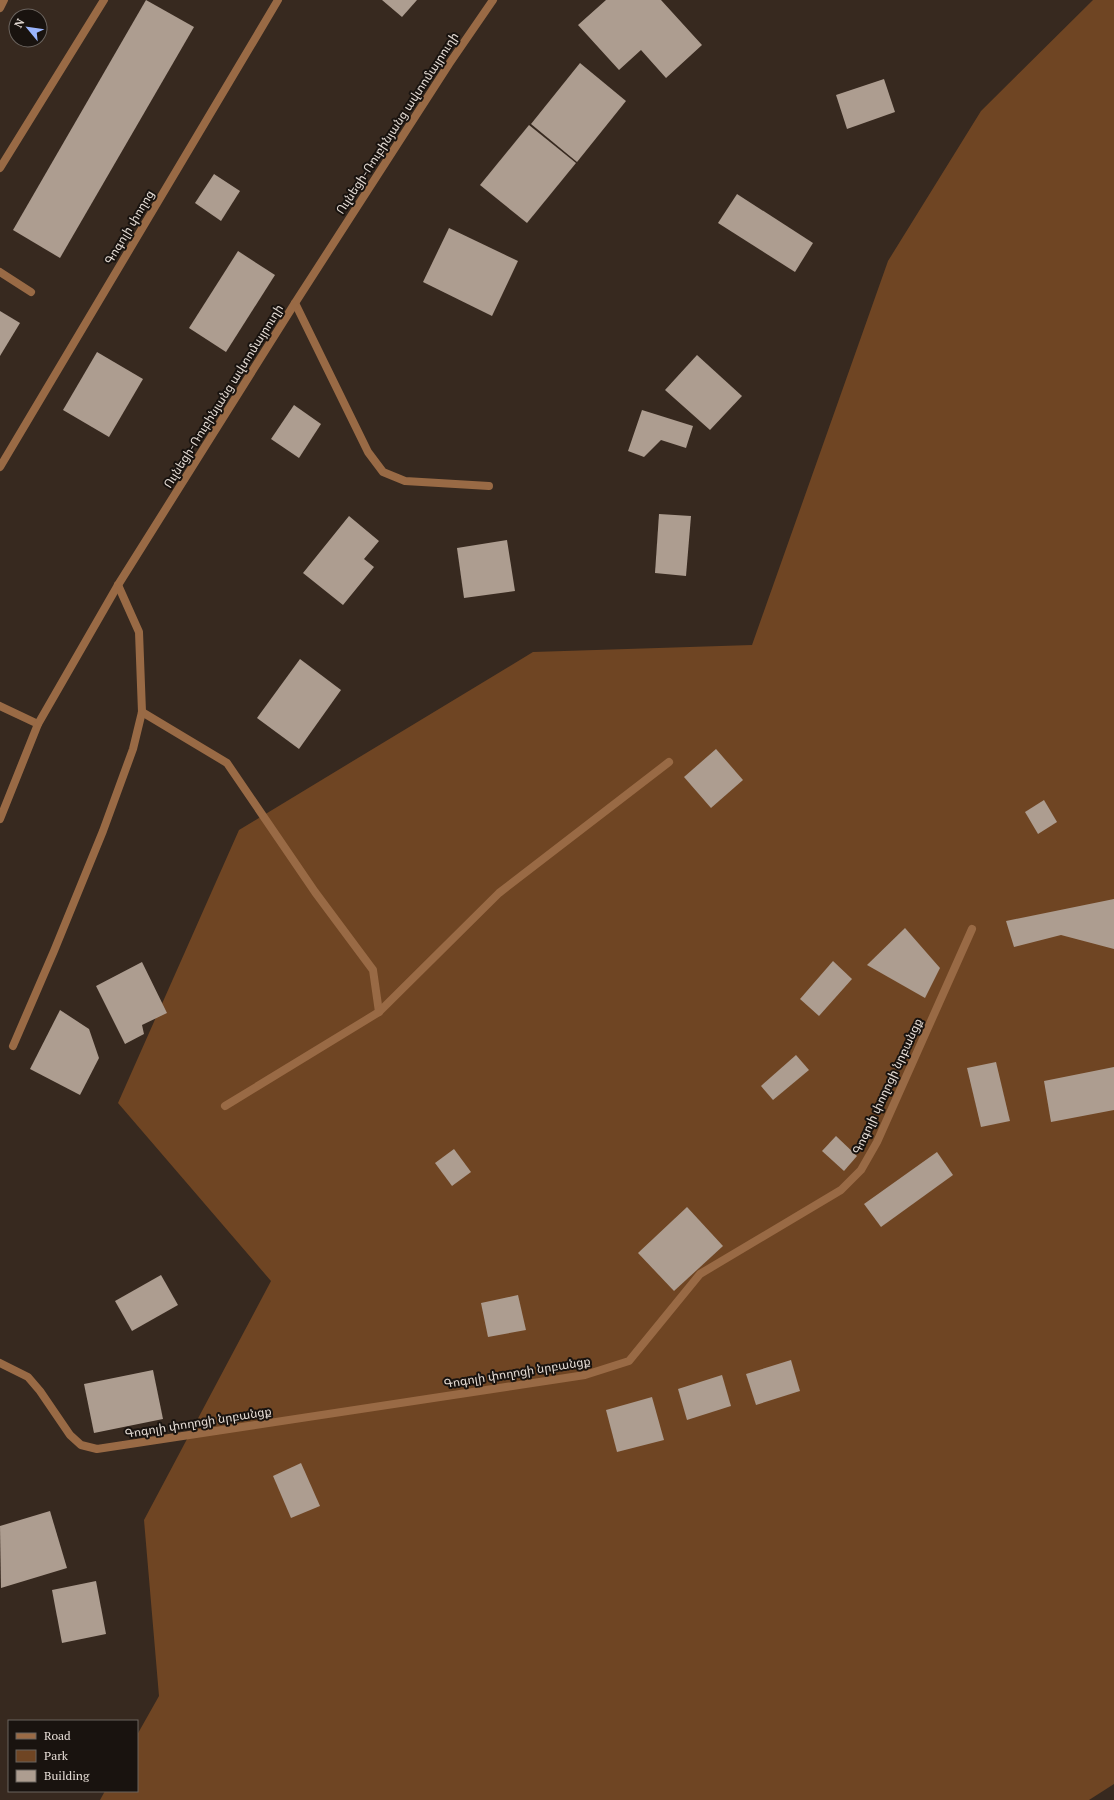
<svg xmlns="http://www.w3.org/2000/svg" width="1114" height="1800" font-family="'PT Serif','Noto Sans Armenian',serif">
<rect width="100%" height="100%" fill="#37291f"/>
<path fill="#6f4523" d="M1093 0H1114V1784L1089 1800H100L105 1791H137V1735L159 1696 144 1520 271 1281 118 1103 239 830 533 652 752 645 888 261 981 111Z"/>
<g fill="#ad9d90">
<path d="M146 0 194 27 60 258 13 230Z"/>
<path d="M382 0H417L402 17Z"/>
<path d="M606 0H661L702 45 666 78 641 50 619 70 578 25Z"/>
<path d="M580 63 626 101 577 162 531 124Z"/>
<path d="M884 79 895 112 847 129 836 95Z"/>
<path d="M529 125 576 163 527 223 480 185Z"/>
<path d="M214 174 240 191 221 221 195 203Z"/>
<path d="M737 194 813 243 795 272 718 223Z"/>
<path d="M449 228 518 261 492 316 423 282Z"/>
<path d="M238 251 275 275 226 352 189 328Z"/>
<path d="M0 311 20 323 0 356Z"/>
<path d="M97 352 143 379 109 437 63 410Z"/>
<path d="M697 355 742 396 710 430 665 390Z"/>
<path d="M294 405 321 424 299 458 271 439Z"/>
<path d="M642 410 693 426 686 448 661 440 644 457 628 451Z"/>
<path d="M659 514 691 516 686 576 655 573Z"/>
<path d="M349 516 379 541 364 559 374 567 343 605 303 573Z"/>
<path d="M507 540 515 591 464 598 457 548Z"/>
<path d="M300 659 341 690 299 749 257 718Z"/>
<path d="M716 749 743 780 711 808 684 777Z"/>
<path d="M1044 800 1057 822 1038 834 1025 812Z"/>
<path d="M1114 899V949L1061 935 1014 947 1006 921Z"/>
<path d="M905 928 940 968 925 998 867 965Z"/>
<path d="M833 961 852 979 819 1016 800 999Z"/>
<path d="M142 962 167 1013 142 1025 144 1034 125 1044 96 986Z"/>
<path d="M60 1010 89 1029 99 1058 80 1095 30 1069Z"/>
<path d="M796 1055 809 1070 773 1100 761 1086Z"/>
<path d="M996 1062 1010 1121 981 1127 967 1068Z"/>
<path d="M1114 1067V1110L1051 1122 1044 1081Z"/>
<path d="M836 1136 857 1156 844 1171 822 1151Z"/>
<path d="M454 1149 471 1172 452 1186 435 1163Z"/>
<path d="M937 1152 953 1175 881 1227 864 1204Z"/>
<path d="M687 1207 723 1246 674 1291 638 1253Z"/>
<path d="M161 1275 178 1305 132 1331 115 1301Z"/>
<path d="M518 1295 526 1330 488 1337 481 1303Z"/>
<path d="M791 1360 800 1391 756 1405 746 1374Z"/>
<path d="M153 1370 163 1419 94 1433 84 1384Z"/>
<path d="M722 1375 731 1406 687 1420 678 1389Z"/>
<path d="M652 1397 664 1440 617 1452 606 1410Z"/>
<path d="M301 1463 320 1506 291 1518 273 1476Z"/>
<path d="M50 1511 67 1568 1 1588 0 1526Z"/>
<path d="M96 1581 106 1634 62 1643 52 1590Z"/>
</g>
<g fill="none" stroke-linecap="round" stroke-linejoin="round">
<g stroke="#996a45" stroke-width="8">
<path d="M0 8 4 0"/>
<path d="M0 168 104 0"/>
<path d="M0 272 31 292"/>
<path d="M295 303 368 452 383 472 405 481 489 486"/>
<path d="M142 712 227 763 315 892 373 970 379 1012"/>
<path d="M13 1046 54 951 103 831 133 749 142 712 139 632 118 585"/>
<path d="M225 1106 379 1012 499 893 669 762"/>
</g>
<g stroke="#996a45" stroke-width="8">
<path d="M0 467 278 0"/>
<path d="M0 706 38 724"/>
<path d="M0 1363 28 1377 40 1391 70 1435 81 1445 97 1449 585 1375 629 1361 700 1274 841 1190 861 1170 877 1142 972 929"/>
</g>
<path stroke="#996a45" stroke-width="8" d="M0 819 38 724 118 585 295 303 449 64 493 0"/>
</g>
<g text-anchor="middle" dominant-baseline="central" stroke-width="4" stroke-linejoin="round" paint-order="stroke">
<g font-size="12" fill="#e6ddd6" stroke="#19130f">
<text transform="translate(397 123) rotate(-57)">Ուլնեցի-Ռուբինյանց ավտոմայրուղի</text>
<text transform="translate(129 227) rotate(-59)">Գոգոլի փողոց</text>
<text transform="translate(223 396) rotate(-58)">Ուլնեցի-Ռուբինյանց ավտոմայրուղի</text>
<text transform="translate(887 1086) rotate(-65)">Գոգոլի փողոցի նրբանցք</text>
<text transform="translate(517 1372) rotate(-9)">Գոգոլի փողոցի նրբանցք</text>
<text transform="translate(198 1422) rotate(-9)">Գոգոլի փողոցի նրբանցք</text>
</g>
</g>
<rect x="8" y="1720" width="130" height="72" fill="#19130f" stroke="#6b645f"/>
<rect x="16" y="1733" width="20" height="6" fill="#996a45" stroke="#6b645f"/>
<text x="44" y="1740" font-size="12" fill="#e6ddd6">Road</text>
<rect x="16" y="1750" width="20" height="12" fill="#6f4523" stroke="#6b645f"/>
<text x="44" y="1760" font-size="12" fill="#e6ddd6">Park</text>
<rect x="16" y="1770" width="20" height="12" fill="#ad9d90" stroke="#6b645f"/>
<text x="44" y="1780" font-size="12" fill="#e6ddd6">Building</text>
<g transform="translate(28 28) rotate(299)"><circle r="19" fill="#19130f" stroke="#6b645f"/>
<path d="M0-3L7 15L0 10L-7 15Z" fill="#9ab5fd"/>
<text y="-6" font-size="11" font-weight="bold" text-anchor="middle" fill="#e6ddd6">N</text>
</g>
</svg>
